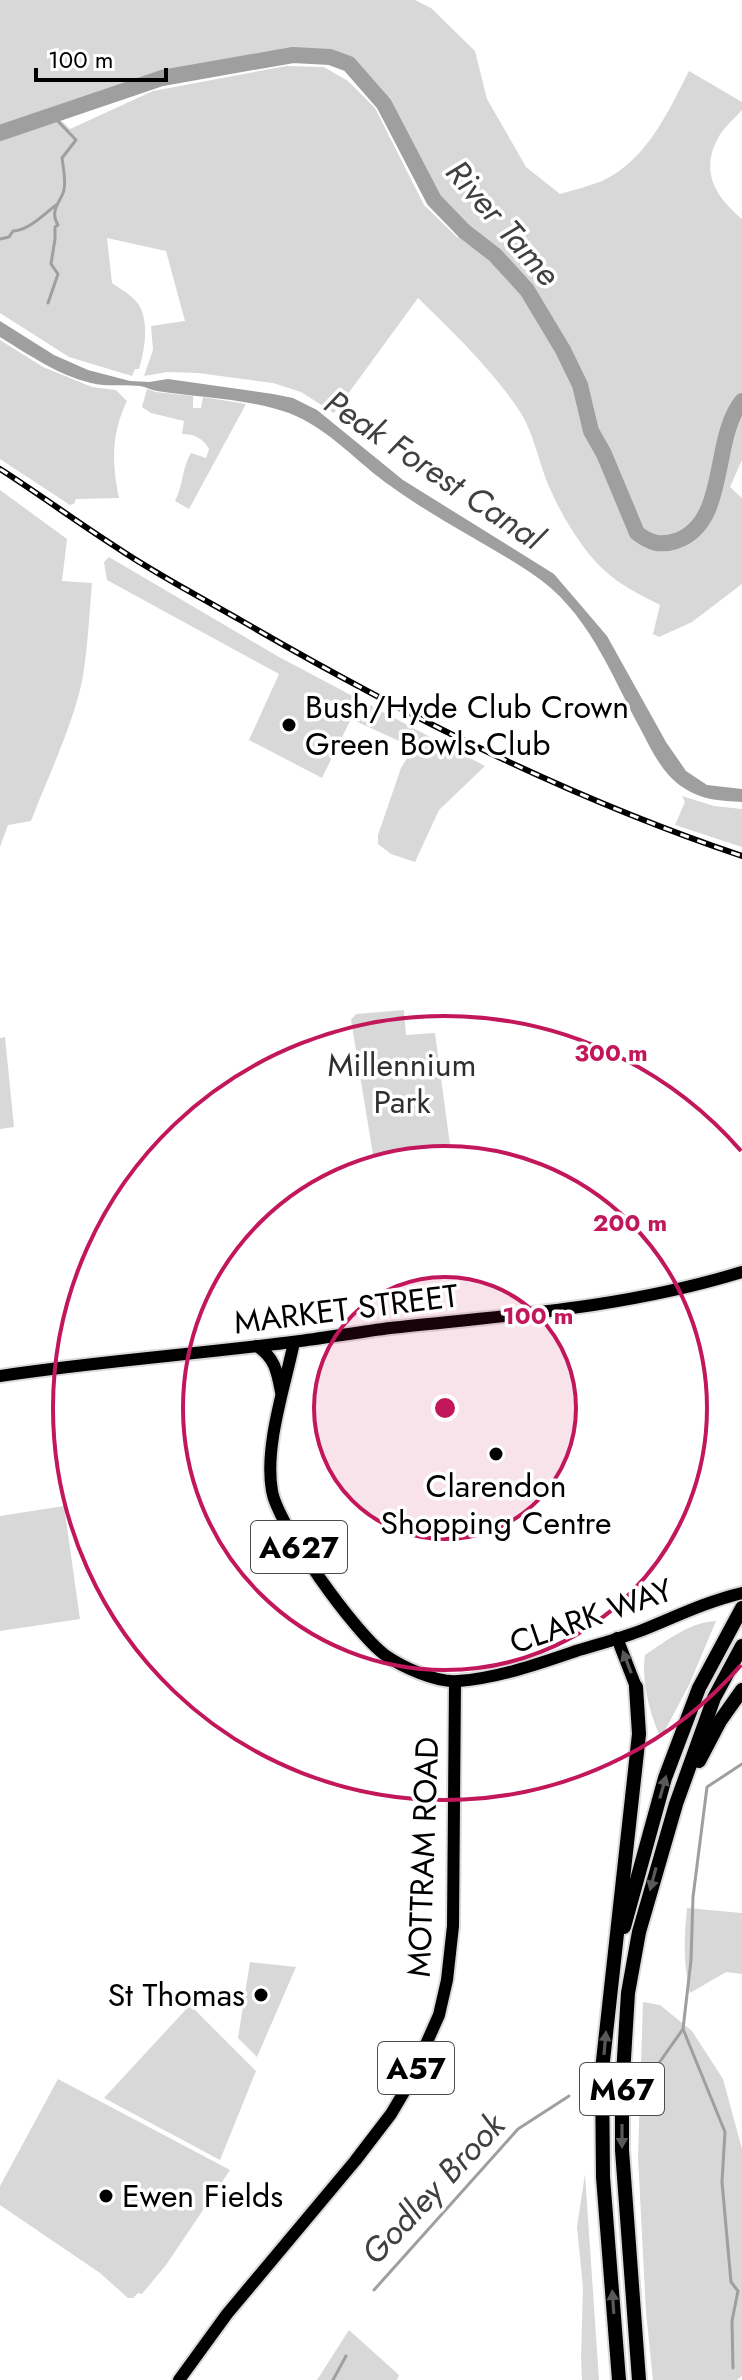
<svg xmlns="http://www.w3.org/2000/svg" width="742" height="2380" font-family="Jost,sans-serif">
<rect width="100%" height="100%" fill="#fff"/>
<g fill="#d8d8d8">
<path d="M0 0H415L431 8 475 51 487 99 526 167 560 194C574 190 589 186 602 181 647 160 668 112 689 71L742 102V110C734 119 722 129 717 140 700 173 717 198 742 219V460L730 487 742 498V584L692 622 659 637 653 634 660 605C641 595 619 585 603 569 584 552 562 516 552 493 538 464 536 435 517 407 489 367 453 332 418 298L334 413 301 392 273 383 198 373 167 372 144 376 153 350 151 326 185 321 166 251 107 238 112 283C119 288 128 293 134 299 151 315 145 349 139 369H135L132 376 69 357 0 313V133L54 114 70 129 153 91 286 66 324 67 348 81 375 108 424 205 458 238 462 229 434 200 384 104 356 69 344 60 330 57 293 55 162 78 126 90 125 84 0 125Z"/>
<path d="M0 340 43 367 92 387 116 390 127 401C111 433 112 464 119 498L76 499 74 504 70 505 0 459Z"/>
<path d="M147 389 156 392 193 396V408H201L203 397 246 404 189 509 175 501C183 486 182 468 191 453L206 458 209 449C203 438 194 434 182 434L184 421 151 413 142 407Z"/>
<path d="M0 490 67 539 62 581 92 583C89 616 88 649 82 681 73 725 47 779 31 821L8 825 0 847Z"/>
<path d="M109 557 279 657 485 766 439 810 415 862 391 854 378 844V835L401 768 412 750 399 741 351 719 322 778 249 740 279 674 107 580 104 562Z"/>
<path d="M682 796 714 806 742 809V847L675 825 685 802Z"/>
<path d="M404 1010 406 1035 435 1033 450 1145 373 1155 351 1020 356 1014Z"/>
<path d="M5 1037 14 1127 0 1129V1038Z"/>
<path d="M64 1506 80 1619 0 1631V1516Z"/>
<path d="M716 1621 689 1685 661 1738C650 1715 641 1681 645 1655 666 1641 690 1622 716 1621Z"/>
<path d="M687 1908 742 1913V1974L726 1972 690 1993C683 1962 684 1940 687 1908Z"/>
<path d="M250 1962 296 1967 257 2057 238 2038Z"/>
<path d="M643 2002 660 2005 692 2031 723 2079 742 2149V2376L737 2380H653L646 2312 638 2157Z"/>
<path d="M190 2005 256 2071 220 2160 104 2098Z"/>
<path d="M58 2079 230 2170 166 2265 142 2294 138 2293 133 2298H128L100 2273 0 2205V2186Z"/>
<path d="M585 2174 599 2380H582L581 2358 583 2288 577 2227Z"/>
<path d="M349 2330 399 2375 397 2380H317Z"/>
</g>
<path fill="#9f9f9f" d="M0 321 54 355 88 370 130 381 149 382 168 379 273 394 293 398 317 410 403 480 554 574 607 636 666 742 686 771 707 785 742 789V802C722 801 701 800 684 788 663 775 652 751 641 730 610 673 588 610 531 573 486 543 436 519 392 487 357 463 330 429 289 413 246 398 201 398 157 391 151 390 146 387 140 386 124 384 107 387 91 383 58 375 29 355 0 337Z"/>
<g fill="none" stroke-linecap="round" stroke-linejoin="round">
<g stroke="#9f9f9f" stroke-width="3">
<path d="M0 239 9 237 13 231C29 230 43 215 56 205"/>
<path d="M48 303 58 274 51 264 55 239V227L58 225C50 212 58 205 63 193 67 184 63 167 62 158L76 140 52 115"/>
<path d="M647 2080 683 2029"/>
<path d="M374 2290 518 2129 569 2096"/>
<path d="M733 2368 732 2321 738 2291 731 2282 722 2182 725 2132 683 2029 691 1960 693 1897 707 1787 742 1764"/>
<path d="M333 2380 346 2356"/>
</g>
<path stroke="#9f9f9f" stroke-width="16" d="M0 133 162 78 293 55 330 57 349 64 384 104 434 200 464 231 495 255 527 290 563 350 580 385 591 431 604 454 637 533C650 543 660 546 676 541 729 523 711 439 742 401"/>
<defs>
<g id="primary">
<path d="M294 1342C285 1386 264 1447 272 1491 278 1526 356 1634 385 1655 402 1667 437 1683 458 1681 498 1678 538 1664 576 1651 599 1644 623 1638 645 1629 677 1616 708 1601 742 1593"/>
<path d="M257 1346C275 1358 277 1371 281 1392"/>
<path d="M0 1376C100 1361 200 1354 300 1341 330 1337 360 1332 390 1328 511 1315 625 1308 742 1272"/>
<path d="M617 1638 636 1687"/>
<path d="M179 2380 227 2314 355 2161 391 2114 407 2087 439 2015 447 1980 453 1926 455 1682"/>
</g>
<g id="highway">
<path d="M699 1761 720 1721 742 1690"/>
<path d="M624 1927 665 1778 699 1688 742 1608"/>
<path d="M619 2380 603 2177 602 2070 639 1734 636 1687"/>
<path d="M639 2380 622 2150V2091L628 1993 639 1932 676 1804 714 1698 742 1646"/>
</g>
</defs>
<use href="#primary" stroke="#dbdbdb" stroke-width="16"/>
<use href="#highway" stroke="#dbdbdb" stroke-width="18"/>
<use href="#primary" stroke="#000" stroke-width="12"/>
<use href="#highway" stroke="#000" stroke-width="14"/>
<defs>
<path id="rail" d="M0 469C39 494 77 522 116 547 156 574 200 597 242 621 402 714 567 797 742 856"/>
</defs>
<use href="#rail" stroke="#000" stroke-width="6"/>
<use href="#rail" stroke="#fff" stroke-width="3" stroke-dasharray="9" stroke-linecap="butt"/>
</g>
<defs><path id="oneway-solid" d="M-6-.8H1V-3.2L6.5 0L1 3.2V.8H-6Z" transform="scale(2)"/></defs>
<g fill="#595959">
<use href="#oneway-solid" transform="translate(627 1662) rotate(-111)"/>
<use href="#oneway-solid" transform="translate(663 1787) rotate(-74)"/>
<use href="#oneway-solid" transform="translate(653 1879) rotate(105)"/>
<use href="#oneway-solid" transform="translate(605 2043) rotate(-85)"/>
<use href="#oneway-solid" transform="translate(622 2136) rotate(90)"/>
<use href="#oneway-solid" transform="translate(613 2302) rotate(-94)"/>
</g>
<circle cx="445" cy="1408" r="131" fill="#c2185b" fill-opacity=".12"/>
<g fill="none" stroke="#c2185b" stroke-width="4">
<circle cx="445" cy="1408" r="131"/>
<circle cx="445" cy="1408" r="262"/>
<path d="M741 1665A392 392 0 1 1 741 1151"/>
</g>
<g fill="#000" stroke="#fff" stroke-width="3">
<circle cx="289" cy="725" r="8"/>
<circle cx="496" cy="1454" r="8"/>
<circle cx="261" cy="1995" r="8"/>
<circle cx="106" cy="2196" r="8"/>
</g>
<g text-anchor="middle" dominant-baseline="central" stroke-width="7" stroke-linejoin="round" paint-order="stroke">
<g fill="#fff" stroke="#4c4c4c" stroke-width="2">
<rect x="251" y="1521" width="96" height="52" rx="6"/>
<rect x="378" y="2042" width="76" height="52" rx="6"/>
<rect x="580" y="2063" width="84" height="52" rx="6"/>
</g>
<g font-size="30" font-weight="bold" fill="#000">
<text x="299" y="1547">A627</text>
<text x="416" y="2068">A57</text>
<text x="622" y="2089">M67</text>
</g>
<g font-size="32" fill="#000" stroke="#fff" text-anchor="start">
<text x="305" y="707">Bush/Hyde Club Crown<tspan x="305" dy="37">Green Bowls Club</tspan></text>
<text x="496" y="1486" text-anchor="middle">Clarendon<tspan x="496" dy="37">Shopping Centre</tspan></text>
<text x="245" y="1995" text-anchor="end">St Thomas</text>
<text x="122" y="2196">Ewen Fields</text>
</g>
<g font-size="32" fill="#2f2f2f" stroke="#fff">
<text x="402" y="1065">Millennium<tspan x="402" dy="37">Park</tspan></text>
</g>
<g font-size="32" fill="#000" stroke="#fff">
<text transform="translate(346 1309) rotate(-7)">MARKET STREET</text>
<text transform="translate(591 1616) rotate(-19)">CLARK WAY</text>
<text transform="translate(423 1857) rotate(-88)">MOTTRAM ROAD</text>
</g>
<g font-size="34" font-style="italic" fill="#404040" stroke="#fff">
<text transform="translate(503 223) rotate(49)">River Tame</text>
<text transform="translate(434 470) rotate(34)">Peak Forest Canal</text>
<text transform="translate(433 2189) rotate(-47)">Godley Brook</text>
</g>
</g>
<circle cx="445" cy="1408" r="12" fill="#c2185b" stroke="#fff" stroke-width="4"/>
<g font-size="24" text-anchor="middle" font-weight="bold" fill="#c2185b" stroke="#fff" stroke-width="7" stroke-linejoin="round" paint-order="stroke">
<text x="611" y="1061">300 m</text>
<text x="630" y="1231">200 m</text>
<text x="538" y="1324">100 m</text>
</g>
<path d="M36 68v12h130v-12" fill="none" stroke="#000000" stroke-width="4"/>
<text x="48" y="68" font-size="24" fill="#000000" stroke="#ffffff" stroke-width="6" paint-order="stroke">100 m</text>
</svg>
